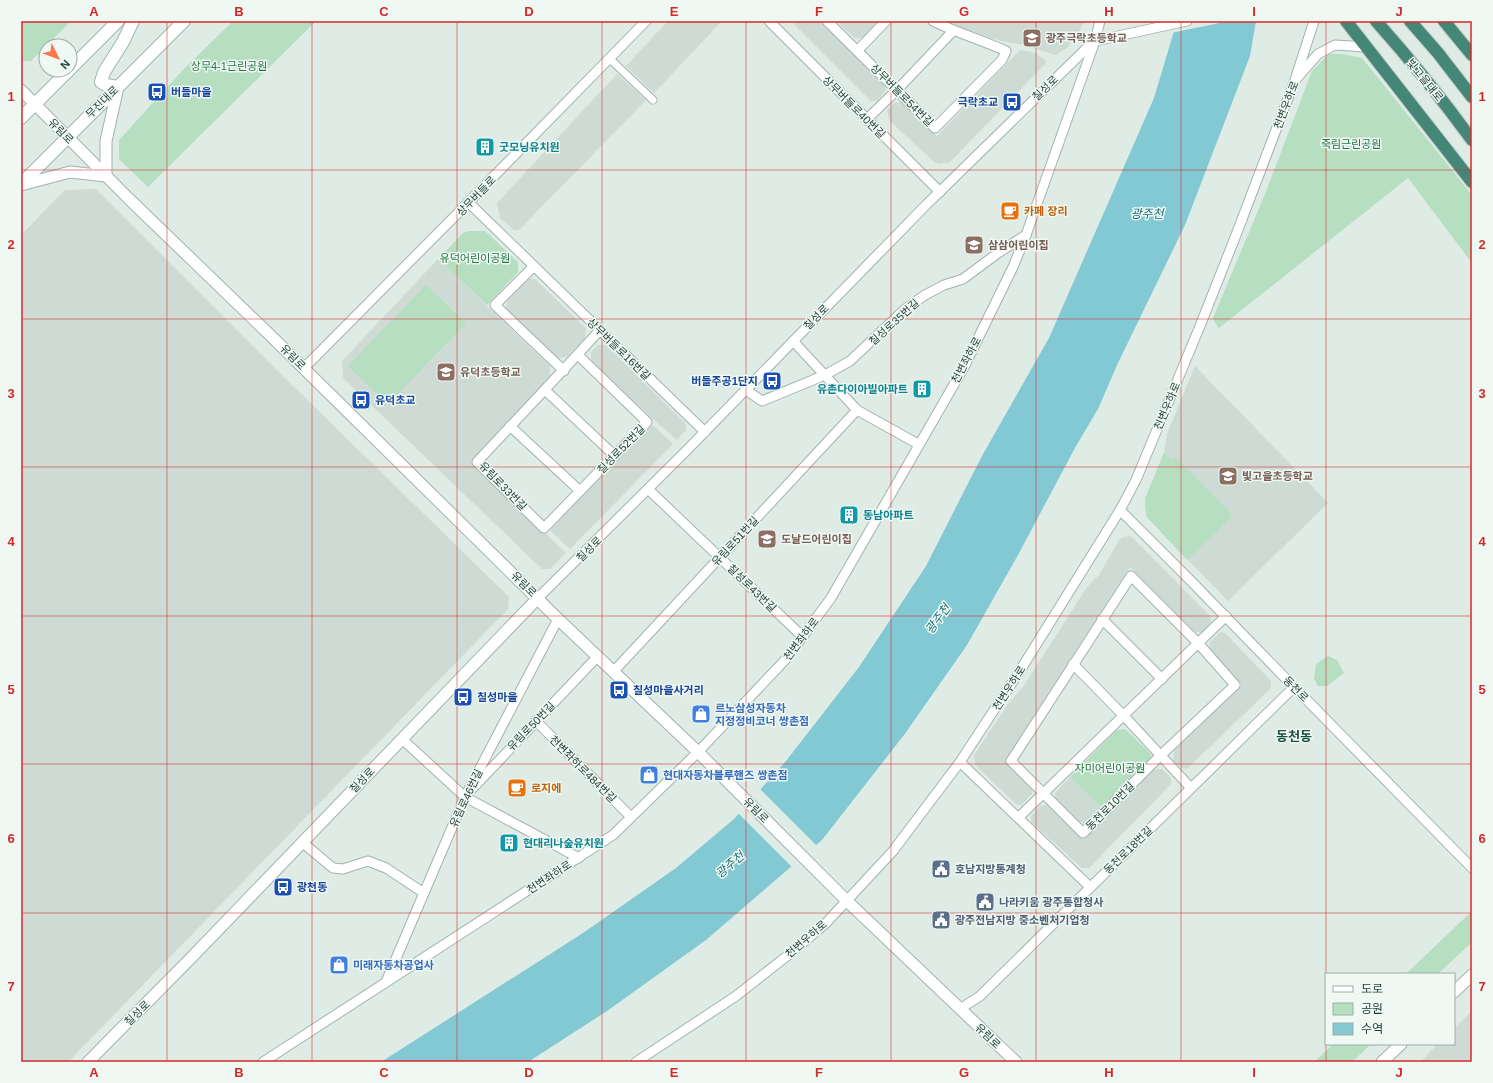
<svg xmlns="http://www.w3.org/2000/svg" width="1493" height="1083" font-family="Helvetica,'Noto Sans KR',sans-serif">
<rect width="100%" height="100%" fill="#dfebe5"/>
<g fill="#cddbd4">
<path d="M668 21H722L654 93 626 66Z"/>
<path d="M791 21H820L885 86V91L877 101H871Z"/>
<path d="M836 21H879V22L864 38H855Z"/>
<path d="M946 21H1084L1080 30 1067 48 1056 55 1024 45 1002 41 976 34Z"/>
<path d="M1020 50 1036 53 1047 62 950 162 940 164 934 162 889 120 887 110 894 103 901 102 937 136Z"/>
<path d="M617 74 646 100 519 230H514L500 218 497 203Z"/>
<path d="M96 189 287 380 509 597 508 609 68 1062H21V235L65 190Z"/>
<path d="M438 259 550 366V378L471 461 566 553 550 569H542L343 378 342 361Z"/>
<path d="M528 279H535L586 328 585 338 567 357 557 358 506 310 507 301Z"/>
<path d="M598 345H606L686 424V430L677 440 653 419 591 361V352Z"/>
<path d="M1195 366 1328 503 1228 601 1147 517 1145 509V499L1164 453 1167 434Z"/>
<path d="M649 424 655 427 673 444 570 549 550 530Z"/>
<path d="M1131 536 1211 617V623L1202 632H1195L1130 567 1005 761 1032 788V794L1021 805H1017L975 765 974 755 1008 704 1023 687 1087 587 1099 575 1119 540 1123 537Z"/>
<path d="M1220 632 1225 633 1271 681V688L1187 769 1182 768 1173 761 1174 751 1241 684 1209 649 1210 642Z"/>
<path d="M1162 769 1171 778V784L1089 868H1082L1031 822V816L1040 806 1047 805 1084 839 1152 770Z"/>
<path d="M1070 777 1101 807 1086 823 1080 822 1055 797V793Z"/>
<path d="M1472 1011V1062H1420L1438 1044H1454V1029Z"/>
</g>
<g fill="#b6dec0">
<path d="M24 21H71L31 61H21V24Z"/>
<path d="M233 21H316L148 187 119 159V140L182 71Z"/>
<path d="M1329 54H1342L1362 58 1472 195V263L1408 178 1219 328 1215 323 1213 318 1265 194 1312 71Z"/>
<path d="M469 231H485L518 262V272L487 305 438 259 463 233Z"/>
<path d="M426 285 466 323 388 404 348 366Z"/>
<path d="M1164 453 1171 460 1175 457 1231 513V517L1187 560 1147 517 1145 499Z"/>
<path d="M1328 656 1337 660 1344 673 1327 686H1318L1314 679 1316 664Z"/>
<path d="M1125 729 1151 754 1150 759 1101 807 1070 777 1117 730Z"/>
<path d="M1472 911V942L1438 974H1406Z"/>
<path d="M1333 1044H1371L1352 1062H1314Z"/>
</g>
<path fill="#82c9d4" d="M1177 21H1256L1250 56 1185 225 1118 363 1098 409 1076 446 1018 555 967 645 904 735 822 840 706 940 607 1011 528 1062H381L583 933 676 868 734 819 786 761 859 667 926 566 982 456 1049 338 1154 98Z"/>
<g fill="#dfebe5">
<path d="M1175 21H1229L1171 33Z"/>
<path d="M759 788 817 846 793 868 737 812Z"/>
</g>
<g fill="none" stroke-linecap="round" stroke-linejoin="round">
<defs>
<path id="pedestrian" d="M610 59 653 100"/>
<g id="minor">
<path d="M769 21 940 192"/>
<path d="M827 21 935 128 1002 60 1006 51C982 40 957 33 933 21"/>
<path d="M1095 41 1187 21"/>
<path d="M858 50 886 21"/>
<path d="M1297 78 1318 54 1335 45 1366 47"/>
<path d="M867 119 897 90 953 31"/>
<path d="M469 203 705 432"/>
<path d="M534 266 495 305 564 371"/>
<path d="M793 341 857 410 918 444"/>
<path d="M578 355 647 422 544 528 477 462C518 418 559 375 600 330"/>
<path d="M304 368 457 214 646 21"/>
<path d="M545 390 615 456"/>
<path d="M746 390 762 401 825 375 850 361 904 310 925 295 944 285 963 279 998 253 1026 235"/>
<path d="M510 426 580 491"/>
<path d="M648 489 803 637"/>
<path d="M1120 510 1189 579 1294 687 1472 868"/>
<path d="M1131 576 1199 644 1235 685 1160 756 1083 833 1011 761Z"/>
<path d="M538 598 685 452 926 205 1092 43"/>
<path d="M1102 619 1162 679"/>
<path d="M1073 664 1124 716 1191 788"/>
<path d="M614 671 857 410"/>
<path d="M536 721 631 817"/>
<path d="M402 739 465 797 579 858"/>
<path d="M960 762 1090 887"/>
<path d="M473 788 598 656"/>
<path d="M1019 817 1226 616"/>
<path d="M303 843 333 868 343 869 368 861 386 868 424 893"/>
<path d="M386 982 465 797 558 619"/>
<path d="M960 1009 980 996 1294 687"/>
<path d="M263 1062 613 835 698 752 786 659 831 598 964 367 1013 267 1026 235 1095 41 1100 21"/>
<path d="M636 1062 736 996 787 956 826 923 893 851 914 823 960 762 1021 669 1120 510 1136 480 1200 326 1236 235 1295 80 1314 21"/>
</g>
<g id="tertiary">
<path d="M21 90 128 198 271 336 558 619 698 752 847 901 1016 1062"/>
<path d="M106 176V141L118 87"/>
<path d="M21 185 70 172 106 176"/>
<path d="M1454 992 1472 975"/>
<path d="M88 1062 190 959 538 598"/>
<path d="M1382 1062 1401 1044"/>
</g>
<g id="secondary">
<path d="M70 69 118 21"/>
<path d="M118 87 106 85 101 82 104 72 123 42 133 21"/>
<path d="M21 118 69 70"/>
<path d="M21 184 184 21"/>
</g>
<g id="trunk">
<path d="M1346 21 1472 182"/>
<path d="M1376 21C1410 59 1442 99 1472 140"/>
<path d="M1410 21 1438 53 1472 97"/>
<path d="M1444 21 1472 55"/>
</g>
</defs>
<use href="#pedestrian" stroke="#a2b3ac" stroke-width="9"/>
<use href="#minor" stroke="#a2b3ac" stroke-width="11"/>
<use href="#tertiary" stroke="#a2b3ac" stroke-width="13"/>
<use href="#secondary" stroke="#9db8ad" stroke-width="14"/>
<use href="#trunk" stroke="#c0c8c6" stroke-width="14"/>
<use href="#pedestrian" stroke="#fff" stroke-width="7"/>
<use href="#minor" stroke="#fff" stroke-width="9"/>
<use href="#tertiary" stroke="#fff" stroke-width="11"/>
<use href="#secondary" stroke="#fff" stroke-width="12"/>
<use href="#trunk" stroke="#448776" stroke-width="12"/>
</g>
<path fill="none" stroke="#d62828" stroke-width="1" stroke-opacity="0.55" d="M167 21V1062M312 21V1062M457 21V1062M602 21V1062M746 21V1062M891 21V1062M1036 21V1062M1181 21V1062M1326 21V974M21 170H1472M21 319H1472M21 467H1472M21 616H1472M21 764H1472M21 913H1472M1326 1044V1062"/>
<defs>
<symbol id="school-square" viewBox="-11 -11 22 22"><rect x="-9" y="-9" width="18" height="18" rx="4" fill="#8d6e63" stroke="#eff8f3"/><path d="M0-5L7-2L0 1L-7-2ZM-4 1L0 2.5L4 1V4Q0 6-4 4Z" fill="#fff"/></symbol>
<symbol id="bus-square" viewBox="-11 -11 22 22"><rect x="-9" y="-9" width="18" height="18" rx="4" fill="#1a4fb4" stroke="#eff8f3"/><path d="M-5-6H5V4H4V6H2V4H-2V6H-4V4H-5ZM-3.5-4V0h7V-4ZM-3.5 1.2v1.5H-2V1.2ZM2 1.2v1.5H3.5V1.2Z" fill="#fff"/></symbol>
<symbol id="building-square" viewBox="-11 -11 22 22"><rect x="-9" y="-9" width="18" height="18" rx="4" fill="#0f9aa8" stroke="#eff8f3"/><path d="M-4-6H4V6H1V3H-1V6H-4ZM-2.5-4.3h1.7v1.8h-1.7ZM.8-4.3h1.7v1.8H.8ZM-2.5-1h1.7V.8h-1.7ZM.8-1h1.7V.8H.8Z" fill="#fff"/></symbol>
<symbol id="cafe-square" viewBox="-11 -11 22 22"><rect x="-9" y="-9" width="18" height="18" rx="4" fill="#e8710a" stroke="#eff8f3"/><path d="M-5.5-4.5H6V0H3Q3 3.5 0 3.5H-2.5Q-5.5 3.5-5.5 0ZM3-3.2v2h1.7v-2ZM-6 4.5H4V6H-6Z" fill="#fff"/></symbol>
<symbol id="shop-square" viewBox="-11 -11 22 22"><rect x="-9" y="-9" width="18" height="18" rx="4" fill="#3f7fe0" stroke="#eff8f3"/><path d="M-5-2.5h2.3a2.7 3.5 0 0 1 5.4 0H5L5.5 6h-11ZM-1.5-2.5h3a1.5 2.3 0 0 0-3 0Z" fill="#fff"/></symbol>
<symbol id="civic-square" viewBox="-11 -11 22 22"><rect x="-9" y="-9" width="18" height="18" rx="4" fill="#5c6f8a" stroke="#eff8f3"/><path d="M-.6-6.5H3V-4.5H.6V-3L4-1V1h2V6H-6V1h2V-1L-.6-3ZM-1.2 2.5V6h2.4V2.5Z" fill="#fff"/></symbol>
</defs>
<g fill-rule="evenodd">
<use href="#school-square" x="1021" y="27" width="22" height="22"/>
<use href="#bus-square" x="146" y="81" width="22" height="22"/>
<use href="#bus-square" x="1001" y="91" width="22" height="22"/>
<use href="#building-square" x="474" y="136" width="22" height="22"/>
<use href="#cafe-square" x="999" y="200" width="22" height="22"/>
<use href="#school-square" x="963" y="234" width="22" height="22"/>
<use href="#school-square" x="435" y="361" width="22" height="22"/>
<use href="#bus-square" x="761" y="370" width="22" height="22"/>
<use href="#building-square" x="911" y="378" width="22" height="22"/>
<use href="#bus-square" x="350" y="389" width="22" height="22"/>
<use href="#school-square" x="1217" y="465" width="22" height="22"/>
<use href="#building-square" x="838" y="504" width="22" height="22"/>
<use href="#school-square" x="756" y="528" width="22" height="22"/>
<use href="#bus-square" x="608" y="679" width="22" height="22"/>
<use href="#bus-square" x="452" y="686" width="22" height="22"/>
<use href="#shop-square" x="690" y="703" width="22" height="22"/>
<use href="#shop-square" x="638" y="764" width="22" height="22"/>
<use href="#cafe-square" x="506" y="777" width="22" height="22"/>
<use href="#building-square" x="498" y="832" width="22" height="22"/>
<use href="#civic-square" x="930" y="858" width="22" height="22"/>
<use href="#bus-square" x="272" y="876" width="22" height="22"/>
<use href="#civic-square" x="974" y="891" width="22" height="22"/>
<use href="#civic-square" x="930" y="909" width="22" height="22"/>
<use href="#shop-square" x="328" y="954" width="22" height="22"/>
</g>
<g text-anchor="middle" dominant-baseline="central" stroke-width="3" stroke-linejoin="round" paint-order="stroke">
<g font-size="11" font-weight="bold" fill="#785e54" stroke="#eff8f3" text-anchor="start">
<text x="1046" y="38">광주극락초등학교</text>
<text x="988" y="245">삼삼어린이집</text>
<text x="460" y="372">유덕초등학교</text>
<text x="1242" y="476">빛고을초등학교</text>
<text x="781" y="539">도날드어린이집</text>
</g>
<g font-size="11" fill="#277544" stroke="#eff8f3">
<text x="229" y="66">상무4-1근린공원</text>
<text x="1351" y="144">죽림근린공원</text>
<text x="475" y="258">유덕어린이공원</text>
<text x="1110" y="768">자미어린이공원</text>
</g>
<g font-size="11" fill="#1f3c34" stroke="#eff8f3">
<text transform="translate(1425 80) rotate(51)">빛고을대로</text>
<text transform="translate(1045 88) rotate(-44)">칠성로</text>
<text transform="translate(902 95) rotate(45)">상무버들로54번길</text>
<text transform="translate(102 102) rotate(-44)">무진대로</text>
<text transform="translate(1286 105) rotate(-69)">천변우하로</text>
<text transform="translate(854 107) rotate(45)">상무버들로40번길</text>
<text transform="translate(61 131) rotate(45)">유림로</text>
<text transform="translate(476 196) rotate(-46)">상무버들로</text>
<text transform="translate(816 317) rotate(-46)">칠성로</text>
<text transform="translate(894 322) rotate(-42)">칠성로35번길</text>
<text transform="translate(619 349) rotate(44)">상무버들로16번길</text>
<text transform="translate(293 357) rotate(45)">유림로</text>
<text transform="translate(966 360) rotate(-62)">천변좌하로</text>
<text transform="translate(1167 406) rotate(-67)">천변우하로</text>
<text transform="translate(621 449) rotate(-46)">칠성로52번길</text>
<text transform="translate(503 486) rotate(46)">유림로33번길</text>
<text transform="translate(735 541) rotate(-47)">유림로51번길</text>
<text transform="translate(589 549) rotate(-45)">칠성로</text>
<text transform="translate(524 584) rotate(45)">유림로</text>
<text transform="translate(752 588) rotate(44)">칠성로43번길</text>
<text transform="translate(801 639) rotate(-53)">천변좌하로</text>
<text transform="translate(1009 688) rotate(-57)">천변우하로</text>
<text transform="translate(1296 689) rotate(45)">동천로</text>
<text transform="translate(531 726) rotate(-46)">유림로50번길</text>
<text transform="translate(583 769) rotate(45)">천변좌하로484번길</text>
<text transform="translate(362 780) rotate(-46)">칠성로</text>
<text transform="translate(466 798) rotate(-65)">유림로46번길</text>
<text transform="translate(1110 806) rotate(-45)">동천로10번길</text>
<text transform="translate(756 810) rotate(45)">유림로</text>
<text transform="translate(1128 850) rotate(-44)">동천로18번길</text>
<text transform="translate(549 877) rotate(-33)">천변좌하로</text>
<text transform="translate(806 939) rotate(-41)">천변우하로</text>
<text transform="translate(137 1013) rotate(-45)">칠성로</text>
<text transform="translate(988 1036) rotate(44)">유림로</text>
</g>
<g font-size="11" font-weight="bold" fill="#164399" stroke="#eff8f3" text-anchor="start">
<text x="171" y="92">버들마을</text>
<text x="998" y="102" text-anchor="end">극락초교</text>
<text x="758" y="381" text-anchor="end">버들주공1단지</text>
<text x="375" y="400">유덕초교</text>
<text x="633" y="690">칠성마을사거리</text>
<text x="477" y="697">칠성마을</text>
<text x="297" y="887">광천동</text>
</g>
<g font-size="11" font-weight="bold" fill="#0d838f" stroke="#eff8f3" text-anchor="start">
<text x="499" y="147">굿모닝유치원</text>
<text x="908" y="389" text-anchor="end">유촌다이아빌아파트</text>
<text x="863" y="515">동남아파트</text>
<text x="523" y="843">현대리나숲유치원</text>
</g>
<g font-size="11" font-weight="bold" fill="#c56008" stroke="#eff8f3" text-anchor="start">
<text x="1024" y="211">카페 장리</text>
<text x="531" y="788">로지에</text>
</g>
<g font-size="11" font-weight="bold" fill="#366cbe" stroke="#eff8f3" text-anchor="start">
<text x="715" y="708">르노삼성자동차<tspan x="715" dy="13">지정정비코너 쌍촌점</tspan></text>
<text x="663" y="775">현대자동차블루핸즈 쌍촌점</text>
<text x="353" y="965">미래자동차공업사</text>
</g>
<g font-size="11" font-weight="bold" fill="#4e5e75" stroke="#eff8f3" text-anchor="start">
<text x="955" y="869">호남지방통계청</text>
<text x="999" y="902">나라키움 광주통합청사</text>
<text x="955" y="920">광주전남지방 중소벤처기업청</text>
</g>
<g font-size="12" font-style="italic" fill="#166c7b" stroke="#eff8f3">
<text x="1147" y="214">광주천</text>
<text transform="translate(938 619) rotate(-54)">광주천</text>
<text transform="translate(730 865) rotate(-40)">광주천</text>
</g>
<g font-size="13" font-weight="bold" fill="#1a4f41" stroke="#eff8f3">
<text x="1294" y="736">동천동</text>
</g>
</g>
<rect width="1493" height="1083" fill="none" stroke="#eff8f3" stroke-width="44"/>
<rect x="1325" y="973" width="130" height="72" fill="#eff8f3" stroke="#9cada7"/>
<rect x="1333" y="986" width="20" height="6" fill="#ffffff" stroke="#9cada7"/>
<text x="1361" y="993" font-size="12" fill="#1f3c34">도로</text>
<rect x="1333" y="1003" width="20" height="12" fill="#b6dec0" stroke="#9cada7"/>
<text x="1361" y="1013" font-size="12" fill="#1f3c34">공원</text>
<rect x="1333" y="1023" width="20" height="12" fill="#82c9d4" stroke="#9cada7"/>
<text x="1361" y="1033" font-size="12" fill="#1f3c34">수역</text>
<g transform="translate(58 58) rotate(132)"><circle r="19" fill="#eff8f3" stroke="#9cada7"/>
<path d="M0-3L7 15L0 10L-7 15Z" fill="#fb754d"/>
<text y="-6" font-size="11" font-weight="bold" text-anchor="middle" fill="#1f3c34">N</text>
</g>
<rect x="22" y="22" width="1449" height="1039" fill="none" stroke="#d62828" stroke-width="1.5"/>
<g font-size="13" text-anchor="middle" font-weight="bold" fill="#d62828">
<text x="94" y="16">A</text>
<text x="239" y="16">B</text>
<text x="384" y="16">C</text>
<text x="529" y="16">D</text>
<text x="674" y="16">E</text>
<text x="819" y="16">F</text>
<text x="964" y="16">G</text>
<text x="1109" y="16">H</text>
<text x="1254" y="16">I</text>
<text x="1399" y="16">J</text>
<text x="11" y="101">1</text>
<text x="1482" y="101">1</text>
<text x="11" y="249">2</text>
<text x="1482" y="249">2</text>
<text x="11" y="398">3</text>
<text x="1482" y="398">3</text>
<text x="11" y="546">4</text>
<text x="1482" y="546">4</text>
<text x="11" y="694">5</text>
<text x="1482" y="694">5</text>
<text x="11" y="843">6</text>
<text x="1482" y="843">6</text>
<text x="11" y="991">7</text>
<text x="1482" y="991">7</text>
<text x="94" y="1077">A</text>
<text x="239" y="1077">B</text>
<text x="384" y="1077">C</text>
<text x="529" y="1077">D</text>
<text x="674" y="1077">E</text>
<text x="819" y="1077">F</text>
<text x="964" y="1077">G</text>
<text x="1109" y="1077">H</text>
<text x="1254" y="1077">I</text>
<text x="1399" y="1077">J</text>
</g>
</svg>
